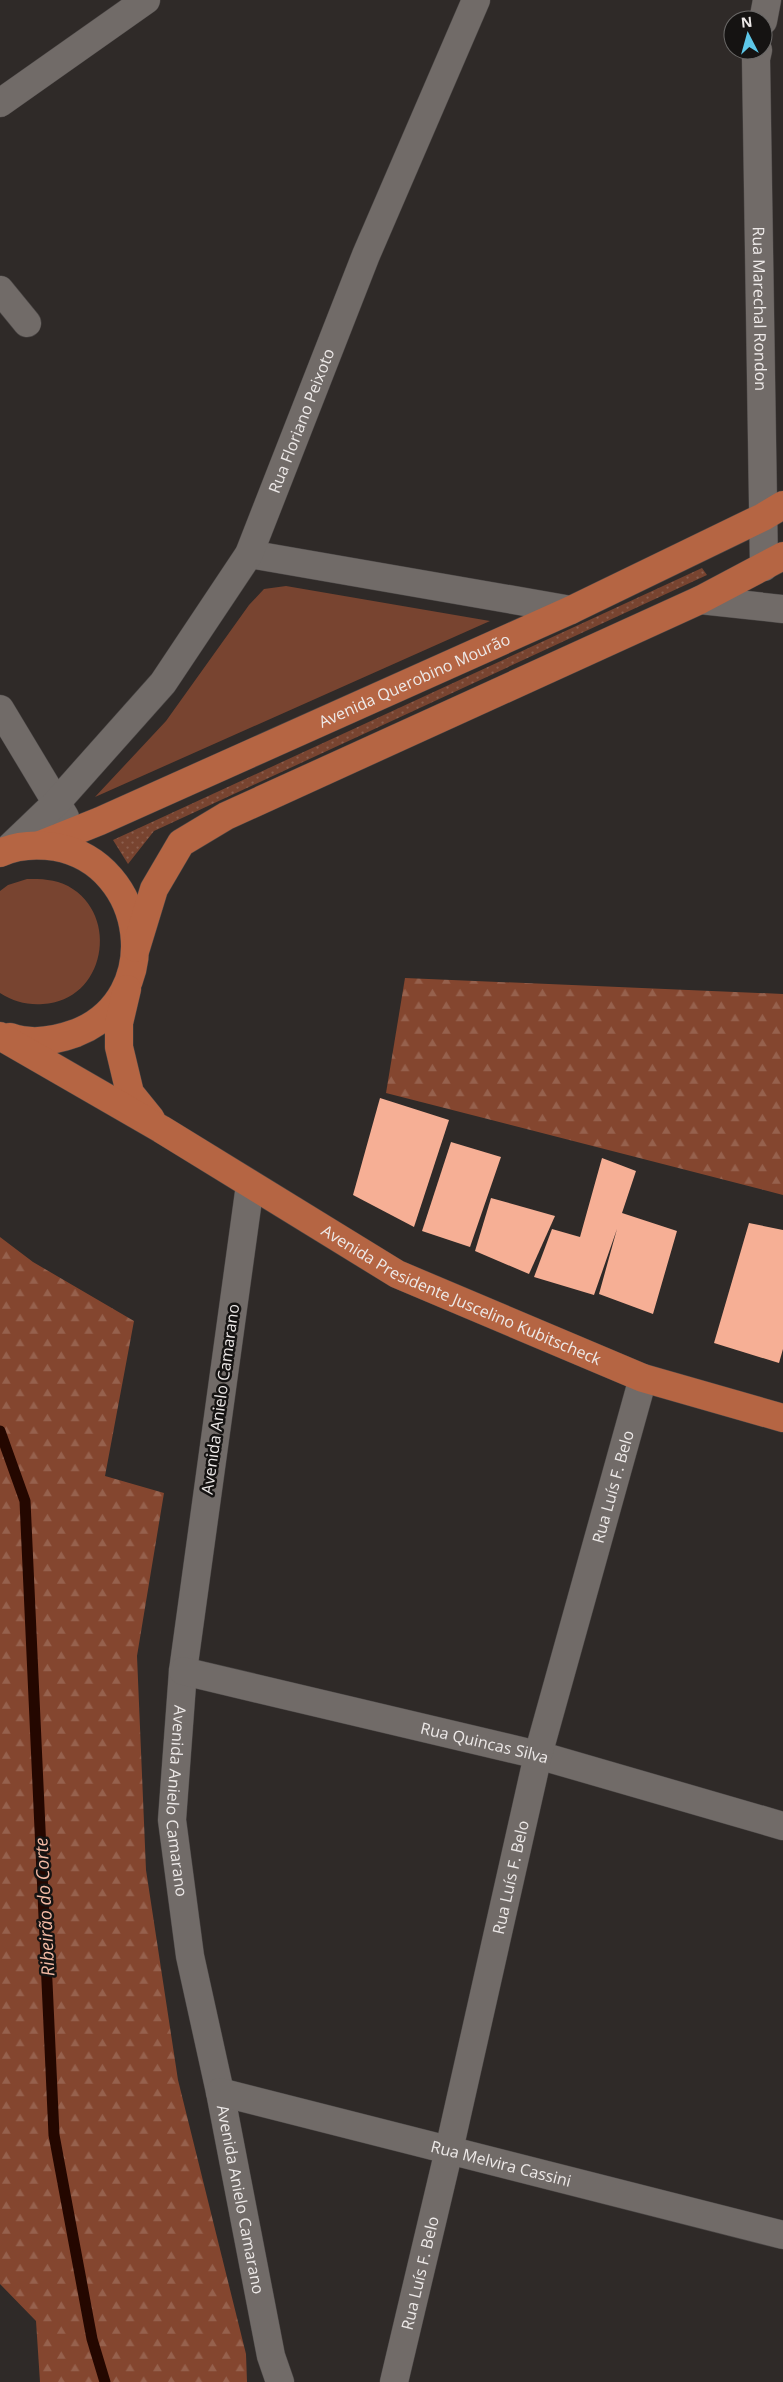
<svg xmlns="http://www.w3.org/2000/svg" width="783" height="2382" font-family="'Open Sans',sans-serif">
<defs>
<pattern id="grass-dots" width="8" height="8" patternUnits="userSpaceOnUse" patternTransform="scale(1.25)"><rect width="8" height="8" fill="#784430"/><path d="M2 2h.1M6 6h.1" fill="none" stroke="#8c5f4e" stroke-width="1.8" stroke-linecap="round"/></pattern>
<pattern id="forest-firs" width="22" height="20" patternUnits="userSpaceOnUse" patternTransform="scale(1.25)"><rect width="22" height="20" fill="#84462f"/><path d="M5 1l3.5 6h-7zM16 11l3.5 6h-7z" fill="#96614d"/></pattern>
<pattern id="water-waves" width="16" height="10" patternUnits="userSpaceOnUse" patternTransform="scale(1.25)"><rect width="16" height="10" fill="#240700"/><path d="M0 5q4-4 8 0t8 0" fill="none" stroke="#442b25"/></pattern>
</defs>
<rect width="100%" height="100%" fill="#2f2a28"/>
<path fill="url(#grass-dots)" d="M702 568 707 575 154 831 128 864 113 840Z"/>
<g fill="url(#forest-firs)">
<path d="M405 978 783 994V1195L386 1093Z"/>
<path d="M0 1237 33 1262 134 1321 105 1476 164 1493 137 1656 146 1870 178 2080 246 2354 247 2382H40L36 2321 0 2284Z"/>
</g>
<g fill="#784430">
<path d="M286 586 490 621 95 797 166 721 249 605 264 589Z"/>
<path d="M27 879C41 879 55 879 68 886 121 915 105 1001 43 1004 27 1005 14 1002 0 993V891L8 885Z"/>
</g>
<path fill="url(#water-waves)" d="M0 1429 26 1501 55 2135 94 2339 107 2382H105L92 2339 54 2135 25 1501Z"/>
<g fill="none" stroke-linecap="round" stroke-linejoin="round">
<path stroke="#240700" stroke-width="11" d="M0 1431 25 1501 54 2135 92 2339 105 2382"/>
</g>
<g fill="#f6af95">
<path d="M380 1098 449 1120 414 1227 353 1195Z"/>
<path d="M451 1142 501 1157 470 1247 422 1231Z"/>
<path d="M602 1158 636 1171 622 1213 677 1231 653 1314 599 1294 617 1229 594 1295 534 1277 552 1229 580 1237Z"/>
<path d="M491 1198 555 1216 529 1274 475 1251Z"/>
<path d="M749 1223 783 1230V1349L779 1363 714 1343Z"/>
</g>
<g fill="none" stroke-linecap="round" stroke-linejoin="round">
<defs>
<g id="minor">
<path d="M763 21 767 0"/>
<path id="s1" d="M758 50 756 59 764 567"/>
<path d="M0 103 146 0"/>
<path d="M0 290 27 323"/>
<path d="M249 554 571 610"/>
<path d="M700 600 783 609"/>
<path d="M0 709 65 817"/>
<path id="s2" d="M9 848 57 802 163 683 249 554 366 255 476 0"/>
<path id="s3" d="M250 1185 183 1671 172 1820 190 1956 220 2092 271 2356 280 2382"/>
<path id="s4" d="M183 1671 538 1755 783 1826"/>
<path id="s5" d="M220 2092 783 2235"/>
<path id="s6" d="M394 2382 449 2150 538 1755 643 1378"/>
</g>
<g id="major">
<path id="s7" d="M40 845 100 821 571 610 763 517 783 505"/>
<path d="M0 853C17 845 37 844 56 847 148 864 166 998 76 1033 54 1041 32 1045 10 1037"/>
<path d="M136 948 154 889 181 843 226 816 700 600 783 556"/>
<path d="M127 989 119 1023V1047L130 1093 151 1119"/>
<path id="s8" d="M0 1036 161 1129 397 1274 643 1378 783 1418"/>
</g>
</defs>
<use href="#minor" stroke="#4a4645" stroke-width="29"/>
<use href="#major" stroke="#4a4645" stroke-width="29"/>
<use href="#minor" stroke="#716b68" stroke-width="28"/>
<use href="#major" stroke="#b56543" stroke-width="28"/>
</g>
<g text-anchor="middle" dominant-baseline="central" stroke-width="5" stroke-linejoin="round" paint-order="stroke">
<g font-size="16" fill="#ede9e8" stroke="#151312">
<text stroke="none"><textPath href="#s1" startOffset="259">Rua Marechal Rondon</textPath></text>
<text stroke="none"><textPath href="#s2" startOffset="524">Rua Floriano Peixoto</textPath></text>
<text stroke="none"><textPath href="#s7" startOffset="409">Avenida Querobino Mourão</textPath></text>
<text stroke="none"><textPath href="#s8" startOffset="530">Avenida Presidente Juscelino Kubitscheck</textPath></text>
<text transform="translate(220 1399) rotate(-82)">Avenida Anielo Camarano</text>
<text stroke="none"><textPath href="#s6" startOffset="922">Rua Luís F. Belo</textPath></text>
<text stroke="none"><textPath href="#s4" startOffset="310">Rua Quincas Silva</textPath></text>
<text stroke="none"><textPath href="#s3" startOffset="621">Avenida Anielo Camarano</textPath></text>
<text stroke="none"><textPath href="#s6" startOffset="518">Rua Luís F. Belo</textPath></text>
<text stroke="none"><textPath href="#s5" startOffset="290">Rua Melvira Cassini</textPath></text>
<text stroke="none"><textPath href="#s3" startOffset="1026">Avenida Anielo Camarano</textPath></text>
<text stroke="none"><textPath href="#s6" startOffset="112">Rua Luís F. Belo</textPath></text>
</g>
<g font-size="18" font-style="italic" fill="#f3baa4" stroke="#151312">
<text transform="translate(44 1907) rotate(-93)">Ribeirão do Corte</text>
</g>
</g>
<g transform="translate(748 35) rotate(354)"><circle r="24" fill="#151312" stroke="#6b6968"/>
<path d="M0-4L9 19L0 12L-9 19Z" fill="#5dc7e8"/>
<text y="-8" font-size="14" font-weight="bold" text-anchor="middle" fill="#ede9e8">N</text>
</g>
</svg>
